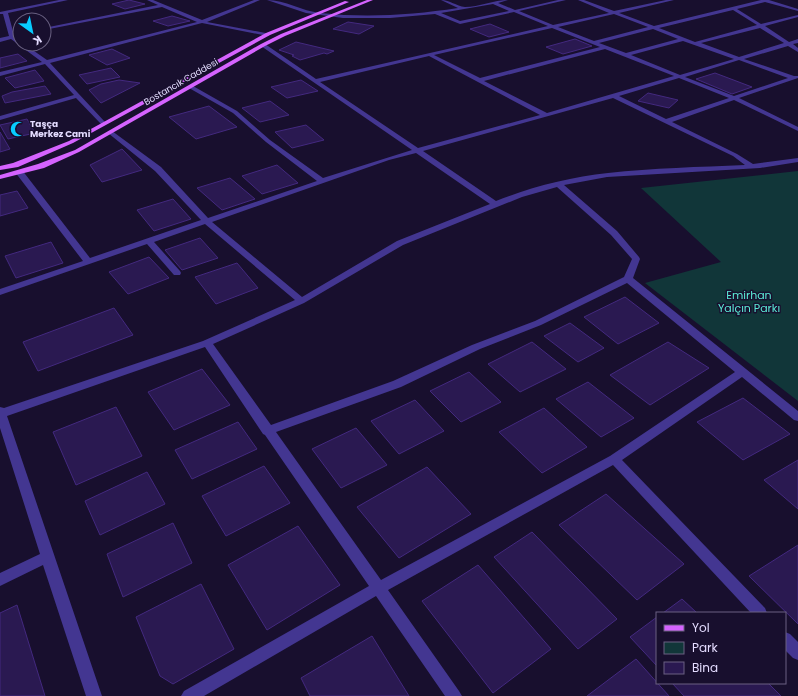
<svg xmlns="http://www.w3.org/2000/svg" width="798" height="696" font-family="Poppins,sans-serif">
<rect width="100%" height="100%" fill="#180f2e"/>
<path fill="#113639" d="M798 171V401L645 283 721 262 641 188Z"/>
<g fill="#2a1951" stroke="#43297f">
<path d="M129 0 145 4 125 9 112 4Z"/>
<path d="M172 16 190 21 168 26 153 21Z"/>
<path d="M348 22 374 26 359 34 333 29Z"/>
<path d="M490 24 509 32 489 37 470 29Z"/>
<path d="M575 39 592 46 563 54 546 47Z"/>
<path d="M296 42 334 51 327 54 324 53 300 60 292 56 294 55 279 50Z"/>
<path d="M112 49 130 58 107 65 89 55Z"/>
<path d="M18 54 27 61 0 68V58Z"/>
<path d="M111 68 120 77 87 84 79 75Z"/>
<path d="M35 70 44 81 15 88 5 78Z"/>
<path d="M715 73 752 87 732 94 696 79Z"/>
<path d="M119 80 140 83 101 103 89 90 101 84Z"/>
<path d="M301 80 318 91 287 98 271 87Z"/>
<path d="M45 86 51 94 5 103 2 96 12 92Z"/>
<path d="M648 93 678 100 669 108 638 101Z"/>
<path d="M270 101 289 115 260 122 242 108Z"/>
<path d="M209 106 237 127 196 139 169 117Z"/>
<path d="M27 119 35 133 8 139 0 125Z"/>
<path d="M306 125 324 140 292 148 275 132Z"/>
<path d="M0 132 10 149 0 152Z"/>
<path d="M122 149 142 170 102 182 90 165Z"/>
<path d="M277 165 298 183 262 194 242 176Z"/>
<path d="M230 178 255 199 222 210 197 188Z"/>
<path d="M17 191 28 208 0 216V195Z"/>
<path d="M173 199 191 219 154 231 137 210Z"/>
<path d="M200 238 218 258 182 270 165 250Z"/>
<path d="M51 242 63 263 16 278 5 256Z"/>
<path d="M149 257 169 278 128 294 109 272Z"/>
<path d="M237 263 258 288 216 304 195 277Z"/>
<path d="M625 297 659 323 618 344 584 317Z"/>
<path d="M114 308 133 335 38 371 23 342Z"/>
<path d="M570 323 604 348 578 362 544 336Z"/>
<path d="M532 342 566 369 520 392 488 364Z"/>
<path d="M668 342 709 368 650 405 610 375Z"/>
<path d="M202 369 230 405 174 430 148 392Z"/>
<path d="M469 372 501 402 461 422 430 391Z"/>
<path d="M588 382 634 418 601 437 556 399Z"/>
<path d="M743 398 790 434 743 460 697 422Z"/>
<path d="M415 400 444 431 399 454 371 421Z"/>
<path d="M116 407 142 456 76 485 53 432Z"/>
<path d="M544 408 587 447 542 473 499 432Z"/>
<path d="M238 422 257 449 192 479 175 450Z"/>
<path d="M356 428 387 465 341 488 312 449Z"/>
<path d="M798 460V509L764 480Z"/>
<path d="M264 466 290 503 226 536 202 496Z"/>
<path d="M427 467 471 514 399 558 357 507Z"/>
<path d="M147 472 165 504 100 535 85 501Z"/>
<path d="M606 494 684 564 637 600 559 525Z"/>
<path d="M173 523 192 563 123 597 107 554Z"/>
<path d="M298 526 340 585 267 630 228 565Z"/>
<path d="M532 532 617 619 578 649 494 557Z"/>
<path d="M798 545V624L749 576Z"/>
<path d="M478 565 551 649 493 693 422 601Z"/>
<path d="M201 584 234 649 173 684 160 676 136 617Z"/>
<path d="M682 599 697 613H663Z"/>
<path d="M17 605 45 696H0V613Z"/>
<path d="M657 617V666L630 637Z"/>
<path d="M372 636 409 696H310L301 678Z"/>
<path d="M636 659 669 696H587Z"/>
<path d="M672 683H768L781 696H684Z"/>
</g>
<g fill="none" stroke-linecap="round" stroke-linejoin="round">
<g fill="#433691" fill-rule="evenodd">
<path d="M59 0H68L8 13 14 35H20V37L16 38 20 41V44H24L47 60 197 22 162 7 44 30V28L158 5 147 0H153L202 20 254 0H260L207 22 271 34 268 36 202 23 50 63 105 122V124H101L76 98 0 120V116L74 95 45 64 0 76V72L42 62 11 39 0 42V38L9 36 3 14H0V12Z"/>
<path d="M267 0C285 0 302 11 320 13 367 18 412 15 458 8L441 0C450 0 456 6 465 7 479 7 494 0 508 0L498 3 515 10 558 0H566L519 11 553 25 609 13 578 0H584L614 11 666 0H674L619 13 654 26 761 0H769L798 9V11L765 2 737 9 761 24 798 15V17L765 26 789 42 798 39V43L793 44 798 48V52L788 46 744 59 794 76H798V78L739 98 798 127V131L734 100 672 122 737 154 753 164 798 158V162L760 168 607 177 564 185 617 231 639 257 640 259 633 278 798 411V421L794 420 742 377 622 460 765 608 767 613H751L613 465 388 590 459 691 462 696H445L376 596 204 696H181L184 691 369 586 265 435 263 434 205 347 7 416 102 696H86L43 565 0 586V573L40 554 0 428V407L4 408 203 341 295 300 205 224 154 242 180 271 181 273 180 275H174L147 244 0 295V289L83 261 15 172 19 170H22L90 258 201 220 155 171 108 133V131H112L161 167 208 218 317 181 266 142 233 113 189 88V86H193L237 111 270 140 323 178 412 150 261 46V44H265L316 79 548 26 514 12 460 24 435 14 390 18H343L306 13ZM493 4 509 11 460 21 441 13ZM733 10 757 25 695 42 659 28ZM614 14 648 27 594 41 558 27ZM552 28 600 47 480 78 434 55ZM760 28 784 43 739 57 701 43ZM653 29 678 39 626 53 599 43ZM683 41 734 59 680 75 631 55ZM605 49 674 76 547 113 484 81ZM429 56 540 115 418 148 320 82ZM739 60 788 78 734 96 685 77ZM679 78 729 98 666 119 619 96ZM613 98 733 156 745 165C699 167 653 168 608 173 570 177 531 187 496 201L423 151ZM416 153 490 204 397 241 302 297 212 222 389 160ZM557 187 611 235 632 259 624 277 535 321 472 345 393 381 271 425 213 344 304 303 403 245 522 197ZM627 283 735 372 610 456 381 580 276 432 401 387 480 349 541 325Z"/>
<path d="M785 632 790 634 798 642V660L793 658 785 650Z"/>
</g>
<g fill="#d563ff" fill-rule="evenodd">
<path d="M367 0H373L285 36 265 46 79 152 44 168 0 179V175L38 164 75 150 261 44 281 34Z"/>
<path d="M345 1 349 2 270 35 73 143 18 167 0 170V166L13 163 69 141 266 33Z"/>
</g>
</g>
<defs>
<symbol id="mosque-bare" viewBox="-9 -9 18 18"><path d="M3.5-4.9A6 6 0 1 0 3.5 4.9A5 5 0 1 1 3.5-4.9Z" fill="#08ccff" stroke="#180f2e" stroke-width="2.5" paint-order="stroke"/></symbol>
</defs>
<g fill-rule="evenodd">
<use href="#mosque-bare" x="7" y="118" width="22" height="22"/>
</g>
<g text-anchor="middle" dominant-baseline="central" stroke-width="3" stroke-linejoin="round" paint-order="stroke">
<g font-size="9" fill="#e4dcff" stroke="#180f2e">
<text transform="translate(181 82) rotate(-30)">Bostancık Caddesi</text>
</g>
<g font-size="9" font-weight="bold" fill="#e4dcff" stroke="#180f2e" text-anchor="start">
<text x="30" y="124">Taşça<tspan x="30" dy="10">Merkez Cami</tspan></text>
</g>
<g font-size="11" fill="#5becd7" stroke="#180f2e">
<text x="749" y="295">Emirhan<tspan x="749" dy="13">Yalçın Parkı</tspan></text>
</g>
</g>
<rect x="656" y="612" width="130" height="72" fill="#180f2e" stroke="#6a6182"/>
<rect x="664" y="625" width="20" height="6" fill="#d563ff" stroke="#6a6182"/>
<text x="692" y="632" font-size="12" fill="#e4dcff">Yol</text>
<rect x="664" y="642" width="20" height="12" fill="#113639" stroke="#6a6182"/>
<text x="692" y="652" font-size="12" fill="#e4dcff">Park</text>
<rect x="664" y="662" width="20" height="12" fill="#2a1951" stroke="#6a6182"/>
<text x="692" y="672" font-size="12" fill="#e4dcff">Bina</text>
<g transform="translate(32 32) rotate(147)"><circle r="19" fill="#180f2e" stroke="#6a6182"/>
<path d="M0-3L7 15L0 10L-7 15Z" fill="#08ccff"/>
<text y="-6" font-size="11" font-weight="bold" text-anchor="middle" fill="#e4dcff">K</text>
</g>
</svg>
